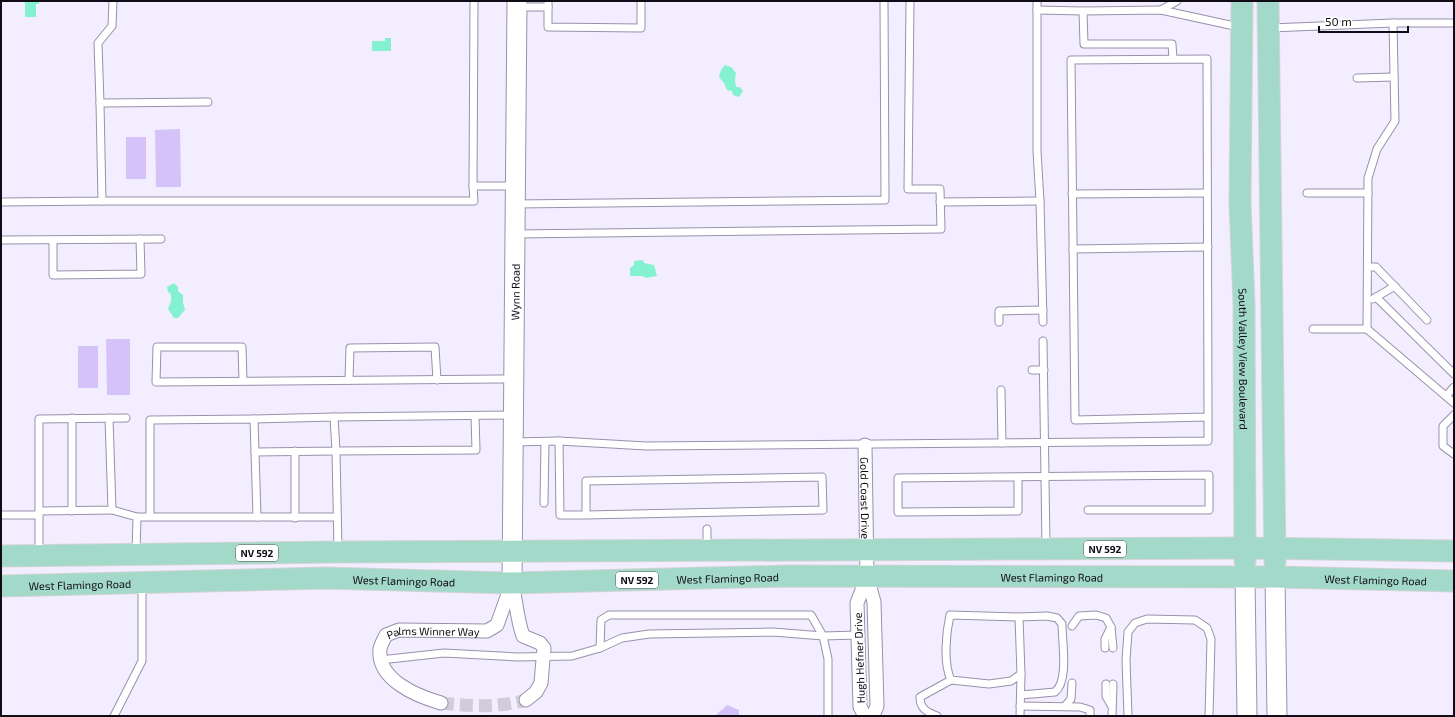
<svg xmlns="http://www.w3.org/2000/svg" width="1455" height="717" font-family="'Exo 2',sans-serif">
<rect width="100%" height="100%" fill="#f3eeff"/>
<g fill="#d5c2f8">
<path d="M180 129 181 187H156L155 130Z"/>
<rect x="126" y="137" width="20" height="42"/>
<path d="M106 339H130V395H107Z"/>
<rect x="78" y="346" width="20" height="42"/>
<path d="M727 705 739 710V716H715Z"/>
</g>
<g fill="#84f2d1">
<path d="M25 1H39V4H36V17H25Z"/>
<path d="M385 38H391V51H372V41H385Z"/>
<path d="M725 65 731 67 736 73 735 80 736 87H740L743 91 739 97 733 95 732 91 727 90 724 83 719 77 721 70Z"/>
<path d="M643 260 644 263 654 265 657 276 646 278 642 276H630V268L634 265V261Z"/>
<path d="M174 283 178 287V291L183 295V302L185 310 178 318H174L168 309 171 301V294L168 292 167 287Z"/>
</g>
<g fill="none" stroke-linecap="round" stroke-linejoin="round">
<path stroke="#d1ccdc" stroke-width="13" stroke-dasharray="13 6" stroke-linecap="butt" d="M441 703C468 706 499 708 526 700"/>
<defs>
<g id="lane">
<path d="M113 1 112 26 98 43 100 103 208 102"/>
<path d="M474 1 473 186H514"/>
<path d="M548 1V27L641 28V1"/>
<path d="M1037 1V151L1040 201 1043 322"/>
<path d="M517 7H548"/>
<path d="M1037 10 1083 11"/>
<path d="M1161 10 1177 1"/>
<path d="M1270 28 1393 23H1454"/>
<path d="M1173 59 1172 44H1084L1083 11 1161 10 1239 27"/>
<path d="M1357 78 1394 77"/>
<path d="M1307 193H1368"/>
<path d="M1072 194 1207 193"/>
<path d="M102 201H474L473 186"/>
<path d="M1 202 102 201 100 103"/>
<path d="M940 202 1040 201"/>
<path d="M515 204 885 200 884 1"/>
<path d="M515 234 941 229 940 189H908L910 1"/>
<path d="M1 240 161 239"/>
<path d="M53 240V275L141 274 140 239"/>
<path d="M1073 249 1208 247"/>
<path d="M1368 267H1376L1427 320"/>
<path d="M1376 297 1454 374"/>
<path d="M1373 299 1395 286"/>
<path d="M999 322V311L1043 310"/>
<path d="M1313 329H1367L1454 403"/>
<path d="M1367 329 1368 178 1377 149 1395 121 1393 23"/>
<path d="M1043 341 1046 547"/>
<path d="M1032 370H1044"/>
<path d="M349 380 350 348 435 347 437 380"/>
<path d="M243 381 242 347H157L156 382C271 381 385 380 499 379H514"/>
<path d="M1001 390 1002 443"/>
<path d="M1446 396 1454 387"/>
<path d="M1454 415 1443 426V446L1454 454"/>
<path d="M334 417 514 415"/>
<path d="M72 418V511"/>
<path d="M254 419 334 417 336 451 255 452"/>
<path d="M559 441 646 446 1208 441V417L1207 59 1071 60 1075 420 1208 417"/>
<path d="M514 442 559 441 560 515H586L823 510 822 477 586 481V515"/>
<path d="M295 451V518"/>
<path d="M1018 477V511L898 512V478L1209 475V510H1088"/>
<path d="M544 503 545 442"/>
<path d="M112 510 137 517 136 553"/>
<path d="M39 511 112 510 109 418"/>
<path d="M1 515H39V419L126 418"/>
<path d="M39 515V553"/>
<path d="M137 517H150V420L254 419 257 517H150"/>
<path d="M257 517H337"/>
<path d="M707 529V549"/>
<path d="M338 550 336 451 476 450 475 416"/>
<path d="M950 615 1019 617 1021 674 1011 681 989 684 951 680C943 663 946 633 950 615Z"/>
<path d="M1019 617 1047 616 1057 618 1062 624C1062 642 1069 681 1055 692L1021 695"/>
<path d="M1072 626 1079 616 1096 615 1106 618 1111 627 1113 648"/>
<path d="M600 648 601 620 609 615H811L823 636 828 659V716"/>
<path d="M1105 648V639L1111 627"/>
<path d="M380 660 444 653 517 657 572 656 600 648 622 638 649 634 773 632 823 636 858 635"/>
<path d="M1106 684V696L1111 705"/>
<path d="M1020 706 1080 707 1090 710V716"/>
<path d="M1065 706 1071 699 1072 683"/>
<path d="M114 716 142 661V584"/>
<path d="M937 716C927 712 920 709 920 697L951 680"/>
<path d="M1020 716 1021 674"/>
<path d="M1112 716 1113 684"/>
<path d="M1128 716 1126 660 1128 632 1135 623 1147 619 1195 620 1207 628 1211 639 1209 716"/>
</g>
<g id="street">
<path id="s1" d="M865 445 867 577 874 602 877 706 873 716"/>
<path d="M512 583C516 601 517 619 523 636L540 643 544 648 541 683 536 692 526 700"/>
<path id="s2" d="M441 703C417 696 377 680 380 649 381 644 384 639 386 635L399 630 487 631 497 625 512 583"/>
<path d="M865 716 860 707 857 603 867 577"/>
</g>
<g id="secondary">
<path d="M1275 577 1277 716"/>
<path d="M1245 578 1247 716"/>
<path id="s3" d="M512 583 517 1"/>
</g>
<g id="primary">
<path id="s4" d="M1242 1 1240 202 1244 304 1245 561"/>
<path d="M1268 1 1275 562"/>
<path d="M1 556 338 552 1245 548 1454 551"/>
<path id="s5" d="M1 586 325 578 512 583 787 576 1275 577 1454 581"/>
</g>
</defs>
<use href="#lane" stroke="#9990aa" stroke-width="9"/>
<use href="#street" stroke="#9990aa" stroke-width="15"/>
<use href="#secondary" stroke="#9990aa" stroke-width="21"/>
<use href="#primary" stroke="#d4d3d5" stroke-width="23"/>
<use href="#lane" stroke="#fff" stroke-width="7"/>
<use href="#street" stroke="#fff" stroke-width="13"/>
<use href="#secondary" stroke="#fff" stroke-width="19"/>
<use href="#primary" stroke="#a3d9c8" stroke-width="21"/>
</g>
<g text-anchor="middle" dominant-baseline="central" stroke-width="3.5" stroke-linejoin="round" paint-order="stroke">
<g fill="#fff" stroke="#57555b" stroke-width="1">
<rect x="1084" y="541" width="42" height="16" rx="3"/>
<rect x="236" y="545" width="42" height="16" rx="3"/>
<rect x="616" y="572" width="42" height="16" rx="3"/>
</g>
<g font-size="10" font-weight="bold" fill="#0f0c15">
<text x="1105" y="549">NV 592</text>
<text x="257" y="553">NV 592</text>
<text x="637" y="580">NV 592</text>
</g>
<g font-size="11" fill="#0f0c15" stroke="#fff">
<text stroke="none"><textPath href="#s3" startOffset="291">Wynn Road</textPath></text>
<text stroke="none"><textPath href="#s4" startOffset="358">South Valley View Boulevard</textPath></text>
<text stroke="none"><textPath href="#s1" startOffset="53">Gold Coast Drive</textPath></text>
<text stroke="none"><textPath href="#s5" startOffset="727">West Flamingo Road</textPath></text>
<text stroke="none"><textPath href="#s5" startOffset="1051">West Flamingo Road</textPath></text>
<text stroke="none"><textPath href="#s5" startOffset="1375">West Flamingo Road</textPath></text>
<text stroke="none"><textPath href="#s5" startOffset="403">West Flamingo Road</textPath></text>
<text stroke="none"><textPath href="#s5" startOffset="79">West Flamingo Road</textPath></text>
<text stroke="none"><textPath href="#s2" startOffset="151">Palms Winner Way</textPath></text>
<text transform="translate(859 658) rotate(-92)">Hugh Hefner Drive</text>
</g>
</g>
<rect width="1455" height="717" fill="none" stroke="#0f0c15" stroke-width="4"/>
<path d="M1319 26v6h89v-6" fill="none" stroke="#0f0c15" stroke-width="2"/>
<text x="1325" y="26" font-size="12" fill="#0f0c15" stroke="#ffffff" stroke-width="3" paint-order="stroke">50 m</text>
</svg>
